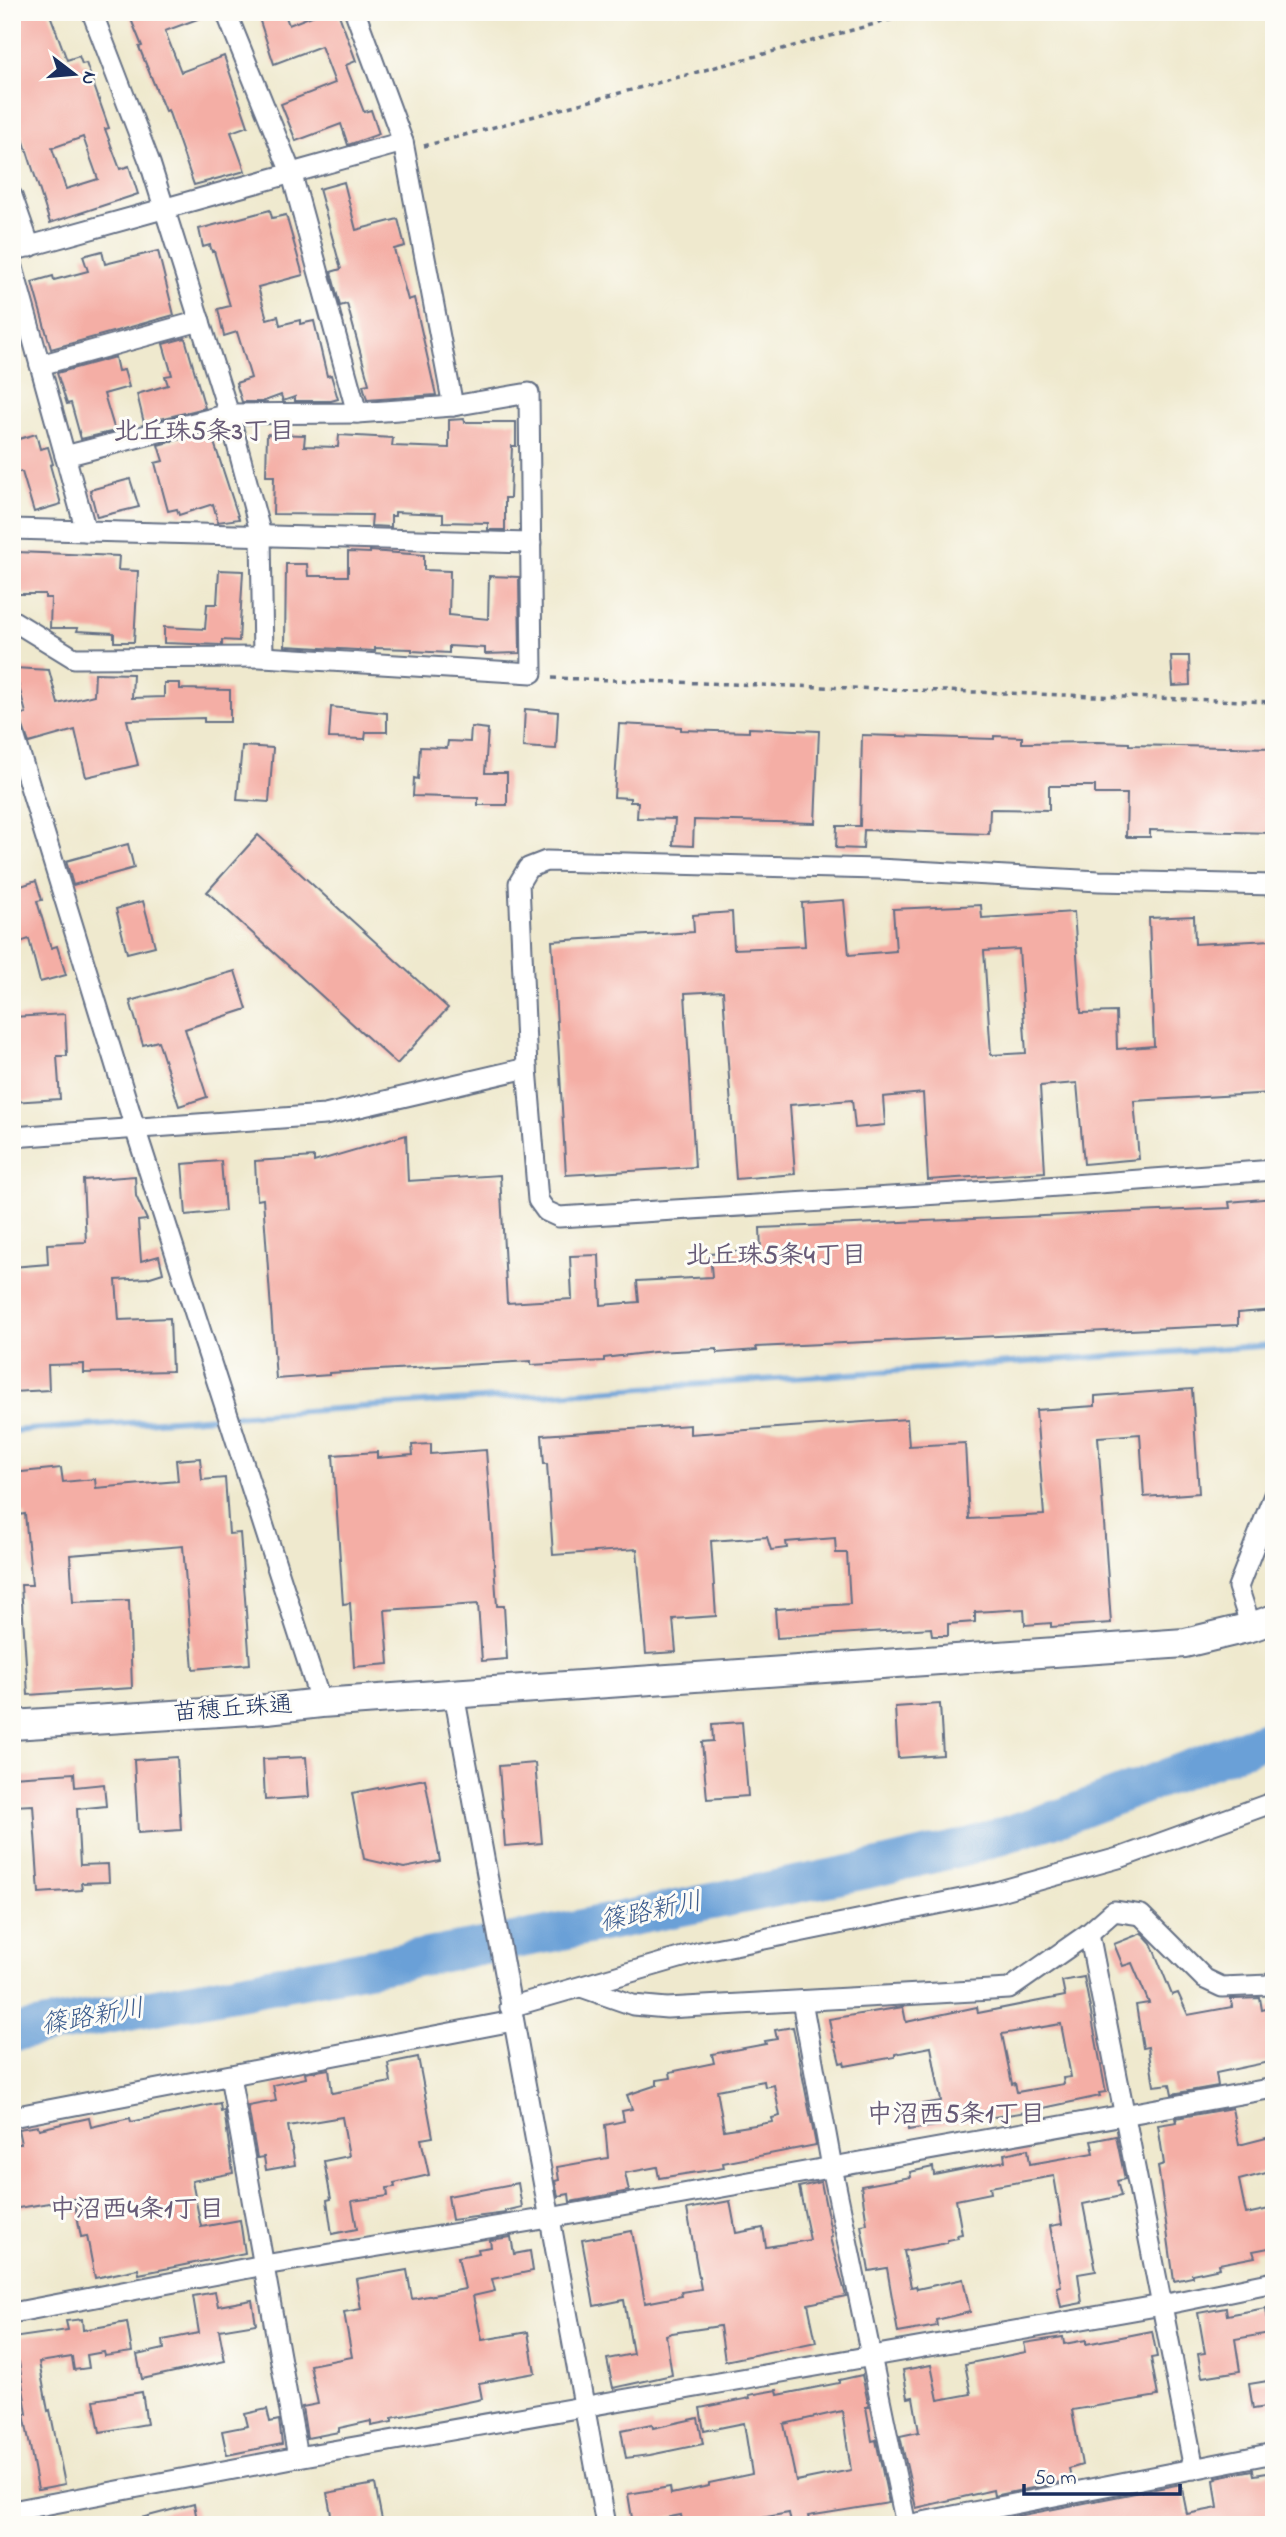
<svg xmlns="http://www.w3.org/2000/svg" width="1286" height="2537" font-family="'Indie Flower','Klee One',sans-serif">
<rect width="100%" height="100%" fill="#fdfcf7"/>
<filter id="ink" filterUnits="userSpaceOnUse"><feTurbulence type="fractalNoise" baseFrequency=".0143" numOctaves="2"/><feDisplacementMap in="SourceGraphic" scale="14" xChannelSelector="R" yChannelSelector="G"/><feConvolveMatrix kernelMatrix="1 2 1 2 8 2 1 2 1" color-interpolation-filters="sRGB"/></filter>
<filter id="wash" filterUnits="userSpaceOnUse"><feTurbulence type="fractalNoise" baseFrequency=".00686" numOctaves="4" result="noise"/><feDisplacementMap in="SourceGraphic" scale="28" xChannelSelector="R" yChannelSelector="G"/><feGaussianBlur stdDeviation="1.57" result="paint"/><feColorMatrix in="noise" values="0 0 0 0 0 0 0 0 0 0 0 0 0 0 0 0 0 1.4 0 .05"/><feComposite in="paint" operator="in"/></filter>
<g filter="url(#wash)">
<rect width="100%" height="100%" fill="#efe9ce"/>
<g fill="none" stroke-linecap="round" stroke-linejoin="round">
<path stroke="#6aa0d7" stroke-width="6" d="M12 1431 1274 1345"/>
<path stroke="#6aa0d7" stroke-width="37" d="M12 2033 555 1933 868 1870 970 1846 1067 1815 1274 1736"/>
</g>
<g id="blocks">
<g fill="#f4aea5" fill-rule="evenodd">
<path d="M12 12H49L67 60 79 56 82 64 86 63 109 128 105 129 120 169 129 166 138 194 50 223 12 104ZM83 137 98 179 66 189 52 148Z"/>
<path d="M128 12H211V14L165 31 181 72 224 56 248 126 231 132 245 171 194 185 168 110 165 111 139 47 142 46Z"/>
<path d="M257 12H284L289 25 322 12H338L356 61 346 65 348 71 364 112 371 110 379 134 348 145 341 124 296 141 281 104 335 83 321 46 274 64Z"/>
<path d="M344 182 356 230 398 219 405 246 394 249 408 300 414 298 436 395 367 400 363 385 369 384 347 304 340 306 331 272 341 269 319 189Z"/>
<path d="M270 210 272 218 286 215 303 275 258 287 267 319 278 316 280 325 300 320V324L314 321 327 376 331 375 338 399 331 401H295V397L283 401 281 395 262 402H242L236 383 251 378 237 332 224 336 218 309 230 306 214 251 212 252 210 245 203 247 199 229Z"/>
<path d="M102 251 105 264 158 251 174 315 51 349 32 282 53 276 54 280 88 271 83 256Z"/>
<path d="M185 338 205 408 144 423 137 394 168 385 165 376 172 375 163 344Z"/>
<path d="M115 357 118 371 124 370 129 387 104 394 115 431 81 439 71 403 67 404 57 373Z"/>
<path d="M464 419 465 422H516V446H512L510 498H505V530H488V523L443 522V514L395 512V516H391V527L371 526 372 515 273 514 274 476H266L267 434 305 435 304 446 338 447 339 435 393 438 392 446 449 448V420Z"/>
<path d="M203 433H211L239 519 218 522 213 504 179 515 177 509 168 511 155 463 163 461 158 445Z"/>
<path d="M36 434 40 449 48 447 53 464 50 465 61 504 34 512 22 472H12V441Z"/>
<path d="M130 479 139 507 97 517 90 490Z"/>
<path d="M370 551 424 555V570L450 571 449 615 488 619 489 576 519 577 520 653 485 654V648L449 646V653L412 651V649L375 648V651L285 646 286 564H307L308 576H348V552L370 553Z"/>
<path d="M16 552 119 556 118 570 138 571 134 642H114V633L77 631 78 628H50L51 598H45V594H17Z"/>
<path d="M219 570 243 571 239 641 222 640V645L164 643V627L205 629 207 604H217Z"/>
<path d="M1171 656H1189L1190 685 1173 686Z"/>
<path d="M14 668 49 670 58 704 94 695 95 673 133 674 132 698 164 697V683H180V689L230 690V722H204V718L127 720 138 765 86 777 75 730 29 743 19 715 26 713Z"/>
<path d="M331 707 387 713V732H366L365 739 329 738Z"/>
<path d="M525 709 558 712 556 749 523 747Z"/>
<path d="M619 724 681 727V730L749 732V728L819 731 815 823 694 820 693 846 673 845 675 819 637 818 638 802H630V798L614 797Z"/>
<path d="M471 727 488 729 485 773H507V805H478V798L413 796 414 778 418 779 420 747 447 748 448 741 470 742Z"/>
<path d="M862 735 994 739V736L1022 737V743L1097 742 1129 743V745L1274 748V833L1150 830V837H1126L1127 794H1095V786H1049V810L990 809 989 834 864 830 863 849 836 848 837 826H860Z"/>
<path d="M242 746 273 748 269 802 237 800Z"/>
<path d="M258 835 448 1008 397 1064 207 892Z"/>
<path d="M128 844 134 868 73 885 66 861Z"/>
<path d="M36 881 42 900 37 901 51 948 57 946 66 975 40 982 29 939 17 943 12 927V889Z"/>
<path d="M844 900 849 955 896 951 893 909 981 905 982 918 1074 912 1081 1013 1116 1012 1117 1049 1154 1046 1149 918 1194 916 1195 944 1271 940 1274 995V1093L1134 1101 1139 1159 1084 1164 1077 1083 1040 1086 1045 1172 928 1180 923 1093 883 1097 885 1125 855 1128 852 1100 790 1105 795 1174 736 1179 723 991 685 993 695 1167 566 1175 552 941 694 932 693 915 732 912 734 949 805 946 802 903ZM1019 949 1026 1053 991 1055 984 951Z"/>
<path d="M143 901 155 946 127 953 116 909Z"/>
<path d="M235 971 247 1009 185 1029 207 1097 179 1106 158 1041 143 1045 130 1001Z"/>
<path d="M65 1014 67 1056H57L60 1099 12 1102V1017Z"/>
<path d="M406 1135 408 1181 500 1175 507 1303 572 1299 570 1256 599 1255 601 1305 639 1302 637 1281 712 1277 710 1254 761 1250 760 1228 1230 1208 1229 1202 1274 1198V1310L1238 1313V1325L756 1347 757 1350 717 1353V1349L654 1352 604 1358V1361L531 1365V1361L329 1373V1375L276 1379 263 1199 257 1200 255 1161 314 1157V1162Z"/>
<path d="M221 1161 225 1211 186 1215 182 1164Z"/>
<path d="M135 1176 136 1196 147 1220 138 1221 141 1261 159 1256 163 1273 147 1278 116 1280 119 1320 170 1318 172 1371 84 1373V1364L48 1365 49 1390 12 1392V1267L48 1264 47 1244 86 1242 83 1180Z"/>
<path d="M1192 1389 1199 1493 1144 1497 1140 1434 1098 1437 1111 1623 1051 1627V1623L1025 1625 1024 1609 975 1612V1622L948 1624V1636H932L931 1628 777 1638 775 1609 850 1604 847 1553H836L835 1538 786 1542 787 1548 771 1550 767 1537 711 1541 716 1616 673 1619 676 1652 646 1654 637 1549 553 1555 547 1464H544L542 1435 690 1425V1434L907 1419 909 1446 965 1443 969 1519 1044 1515 1036 1410 1095 1406V1396Z"/>
<path d="M431 1444V1454L486 1450 497 1606H504L507 1659 482 1661 478 1604 385 1610 389 1664 354 1667 350 1603 343 1604 333 1455 377 1452V1458L413 1455 412 1445Z"/>
<path d="M200 1458 202 1480 225 1478 229 1534 240 1533 250 1664 193 1669 183 1546 70 1555 73 1602 129 1600 132 1688 28 1695 21 1585H32L25 1514 12 1516V1473L61 1468 63 1482 95 1479 96 1488 178 1481 176 1460Z"/>
<path d="M940 1704 943 1755 898 1758 895 1707Z"/>
<path d="M742 1722 748 1796 707 1799 702 1742 713 1741 712 1724Z"/>
<path d="M177 1757 181 1830 138 1833 134 1760Z"/>
<path d="M306 1757 309 1797 265 1800 263 1759Z"/>
<path d="M535 1763 542 1843 505 1846 499 1766Z"/>
<path d="M74 1773 75 1787 104 1784 106 1806 77 1809 80 1865 108 1864 109 1882 81 1883 82 1890 39 1893 33 1805 13 1806 12 1777Z"/>
<path d="M425 1779 440 1861 404 1868 364 1859 352 1793Z"/>
<path d="M1142 1933 1151 1943 1172 1995 1178 1993 1188 2015 1232 2007 1231 1999H1235L1260 1998 1262 2010 1274 2007V2061L1216 2073 1218 2086 1172 2094 1170 2084 1154 2086 1148 2047 1143 2048 1136 2005 1149 2003 1132 1963 1123 1966 1114 1944Z"/>
<path d="M1084 1977 1106 2092 1099 2093 1100 2096 1020 2113 908 2130 904 2107 941 2101 931 2047 895 2054V2057L845 2066 844 2062 840 2063 835 2042H833L829 2019 903 2007 906 2022 977 2007 978 2013 1065 1996 1062 1981ZM1061 2024 1071 2077 1063 2078 1064 2084 1017 2092 1015 2083 1012 2084 1002 2034Z"/>
<path d="M793 2027 816 2145 723 2163 724 2168 691 2173 659 2178 657 2167 625 2173 629 2191 570 2202 569 2194 558 2196 555 2181 559 2180 557 2167 608 2158 605 2125 624 2121 622 2111 632 2109 627 2095 657 2085V2080L671 2078 670 2072 714 2063 712 2054 766 2044 765 2041 777 2039 775 2030ZM764 2081 765 2087 774 2085 780 2116 772 2118 773 2122 724 2130 717 2090Z"/>
<path d="M418 2057 433 2137 421 2139 429 2175 394 2183 395 2187 387 2188 388 2196 352 2201 357 2229 332 2234 327 2200 331 2199 324 2161 349 2156 342 2117 288 2126 295 2165 266 2170 264 2157 257 2158 248 2106 276 2101 273 2085 306 2078 305 2073 329 2069 332 2093 391 2082 388 2063Z"/>
<path d="M220 2103 221 2111 224 2110 233 2173 192 2181 201 2227 240 2220 245 2253 139 2274 138 2269 95 2278 87 2236 81 2237 74 2199 12 2209V2144H21L18 2129 38 2126 39 2129 89 2118 91 2127 130 2118 131 2122Z"/>
<path d="M1232 2108 1239 2145 1274 2136V2171L1239 2180 1246 2214 1274 2208V2247L1253 2251 1255 2257 1219 2264 1220 2268 1192 2274V2277L1174 2281 1158 2166 1164 2164 1158 2125 1177 2122 1176 2118Z"/>
<path d="M1116 2136 1125 2179 1117 2181 1121 2196 1083 2204 1096 2271 1078 2274 1082 2303 1061 2307 1057 2287 1061 2286 1050 2226 1062 2224 1054 2176 990 2187 991 2193 956 2200 962 2234 957 2235 958 2238 947 2240V2243L904 2251 911 2287 916 2286 917 2289 963 2279 970 2312 936 2320 937 2326 898 2333 887 2268 869 2271 861 2225 867 2224 861 2186 911 2177 910 2172 933 2167 934 2175 1005 2161 1004 2154 1028 2149 1030 2164 1094 2153 1091 2141Z"/>
<path d="M821 2182 832 2237 830 2238 846 2296 808 2304 816 2342 725 2361 720 2326 672 2333 666 2335 672 2375 613 2388 607 2359 633 2354 624 2300 594 2306 582 2240 632 2231 645 2303 682 2296 681 2292 701 2289 687 2209 730 2201 736 2233 763 2228 766 2247 810 2240 799 2187Z"/>
<path d="M518 2183 522 2207 505 2211 506 2213 452 2220 448 2196Z"/>
<path d="M511 2237 514 2254 530 2251 533 2271 492 2279 495 2291 473 2296 482 2340 528 2332 535 2373 479 2383 482 2399 392 2418V2422L371 2426V2421L339 2428V2432L307 2438 302 2407 318 2404 310 2365 352 2357 344 2312 361 2309 356 2279 407 2270 412 2299 465 2289 458 2257 479 2253 478 2249 491 2247 490 2240Z"/>
<path d="M215 2292 218 2306 252 2300 256 2324 219 2330 225 2361 142 2379 137 2355 164 2349 163 2340 199 2333 193 2296Z"/>
<path d="M1226 2308 1227 2315 1266 2308 1270 2333 1235 2339 1240 2371 1202 2377 1198 2354 1205 2353 1198 2313Z"/>
<path d="M82 2319 83 2330 127 2322 132 2352 105 2356 104 2352 87 2355 89 2368 74 2370 72 2357 39 2362 48 2411 50 2410 65 2484 38 2489 24 2414H27L19 2362 12 2363V2338L68 2330 66 2321Z"/>
<path d="M1152 2331 1157 2357 1151 2358 1158 2396 1072 2410 1082 2465 1069 2469 1071 2480 994 2496 993 2490 916 2508 900 2436 919 2432 913 2397 908 2398 903 2370 931 2365 938 2400 971 2394 965 2364 1026 2352 1024 2343 1063 2337 1064 2344 1086 2340V2344Z"/>
<path d="M862 2375 869 2407H866L872 2441 876 2440 889 2503 808 2516 809 2520 791 2523 789 2513 739 2522 740 2525H683L681 2515 633 2524 628 2494 670 2487 671 2494 709 2486V2483L752 2474 744 2423 704 2431 700 2408 750 2398 749 2395 777 2390 778 2395 839 2383V2380ZM842 2411 851 2470 796 2481 784 2424Z"/>
<path d="M1274 2380V2406L1253 2409 1249 2384Z"/>
<path d="M142 2392 147 2424 100 2432 94 2400Z"/>
<path d="M267 2409 270 2422 279 2420 282 2444 227 2455 222 2431 248 2426 245 2414Z"/>
<path d="M698 2418 703 2444 650 2455 626 2458 621 2430 652 2424 653 2428Z"/>
<path d="M1253 2470 1254 2475 1274 2472V2520L1260 2522 1261 2525H998V2520L1181 2484 1187 2514 1218 2508 1214 2480 1217 2479 1216 2477Z"/>
<path d="M375 2484 383 2525H333L327 2493Z"/>
<path d="M194 2504 198 2525H137V2519Z"/>
</g>
</g>
</g>
<g filter="url(#ink)">
<use href="#blocks" fill-opacity="0" stroke="#657085" stroke-width="2"/>
<g fill="none" stroke-linecap="round" stroke-linejoin="round">
<defs>
<g id="street">
<path d="M92 12 150 163 229 414 261 535 263 657"/>
<path d="M226 12 292 175 357 413"/>
<path d="M355 12 403 142 453 406"/>
<path d="M12 196 30 247"/>
<path d="M12 251 403 142"/>
<path d="M12 264 86 531"/>
<path d="M40 365 200 321"/>
<path d="M12 529 531 543"/>
<path d="M12 620 74 658 263 657 532 673 529 393 453 406 357 413 229 414 65 456"/>
<path d="M12 728 135 1128 321 1703"/>
<path d="M1274 885 1099 881 878 869 546 861 528 868 519 883 527 1068 538 1200 546 1211 559 1217 1005 1190 1274 1170"/>
<path d="M12 1137 325 1115 527 1068"/>
<path d="M1251 1627 1238 1587 1274 1495"/>
<path d="M454 1694 606 2525"/>
<path d="M1089 1933 1194 2469"/>
<path d="M581 1987 633 2005 667 2008 1009 1989 1089 1933 1114 1911 1141 1915 1205 1979 1222 1987 1269 1985 1274 1981"/>
<path d="M802 2001 832 2167 906 2525"/>
<path d="M510 2007 700 1952 996 1892 1122 1857 1274 1802"/>
<path d="M230 2076 298 2457"/>
<path d="M12 2117 513 2021"/>
<path d="M12 2313 264 2265 549 2218 1274 2088"/>
<path d="M12 2511 298 2457 1162 2305 1274 2282"/>
<path d="M907 2525 1274 2453"/>
</g>
<path id="secondary" d="M12 1725 267 1709 321 1703 1185 1643 1251 1627 1274 1619"/>
</defs>
<use href="#street" stroke="#657085" stroke-width="23"/>
<use href="#secondary" stroke="#657085" stroke-width="32"/>
<g stroke="#657085" stroke-width="3.5" stroke-dasharray="5 5" stroke-linecap="butt">
<path d="M424 146 919 12"/>
<path d="M552 678 1274 702"/>
</g>
<use href="#street" stroke="#fff" stroke-width="19"/>
<use href="#secondary" stroke="#fff" stroke-width="28"/>
</g>
</g>
<g text-anchor="middle" dominant-baseline="central" stroke-width="6" stroke-linejoin="round" paint-order="stroke">
<g font-size="24" fill="#1b2f5e" stroke="#fdfcf7">
<text transform="translate(233 1710) rotate(-4)">苗穂丘珠通</text>
</g>
<g font-size="26" font-weight="bold" fill="#675b77" stroke="#fdfcf7">
<text x="204" y="433">北丘珠5条3丁目</text>
<text x="776" y="1257">北丘珠5条4丁目</text>
<text x="956" y="2116">中沼西5条1丁目</text>
<text x="137" y="2211">中沼西4条1丁目</text>
</g>
<g font-size="26" font-style="italic" fill="#3b5c8e" stroke="#fdfcf7">
<text transform="translate(651 1913) rotate(-12)">篠路新川</text>
<text transform="translate(93 2018) rotate(-10)">篠路新川</text>
</g>
</g>
<rect width="1286" height="2537" fill="none" stroke="#fdfcf7" stroke-width="42"/>
<g transform="translate(74 74) rotate(106)" stroke="#fdfcf7" stroke-width="5" paint-order="stroke">
<path d="M0-5L12 26L0 18L-12 26Z" fill="#1b2f5e"/>
<text y="-10" font-size="19" font-weight="bold" text-anchor="middle" fill="#1b2f5e">N</text>
</g>
<path d="M1024 2484v10h156v-10" fill="none" stroke="#1b2f5e" stroke-width="3.5"/>
<text x="1034" y="2484" font-size="21" fill="#1b2f5e" stroke="#fdfcf7" stroke-width="5" paint-order="stroke">50 m</text>
</svg>
